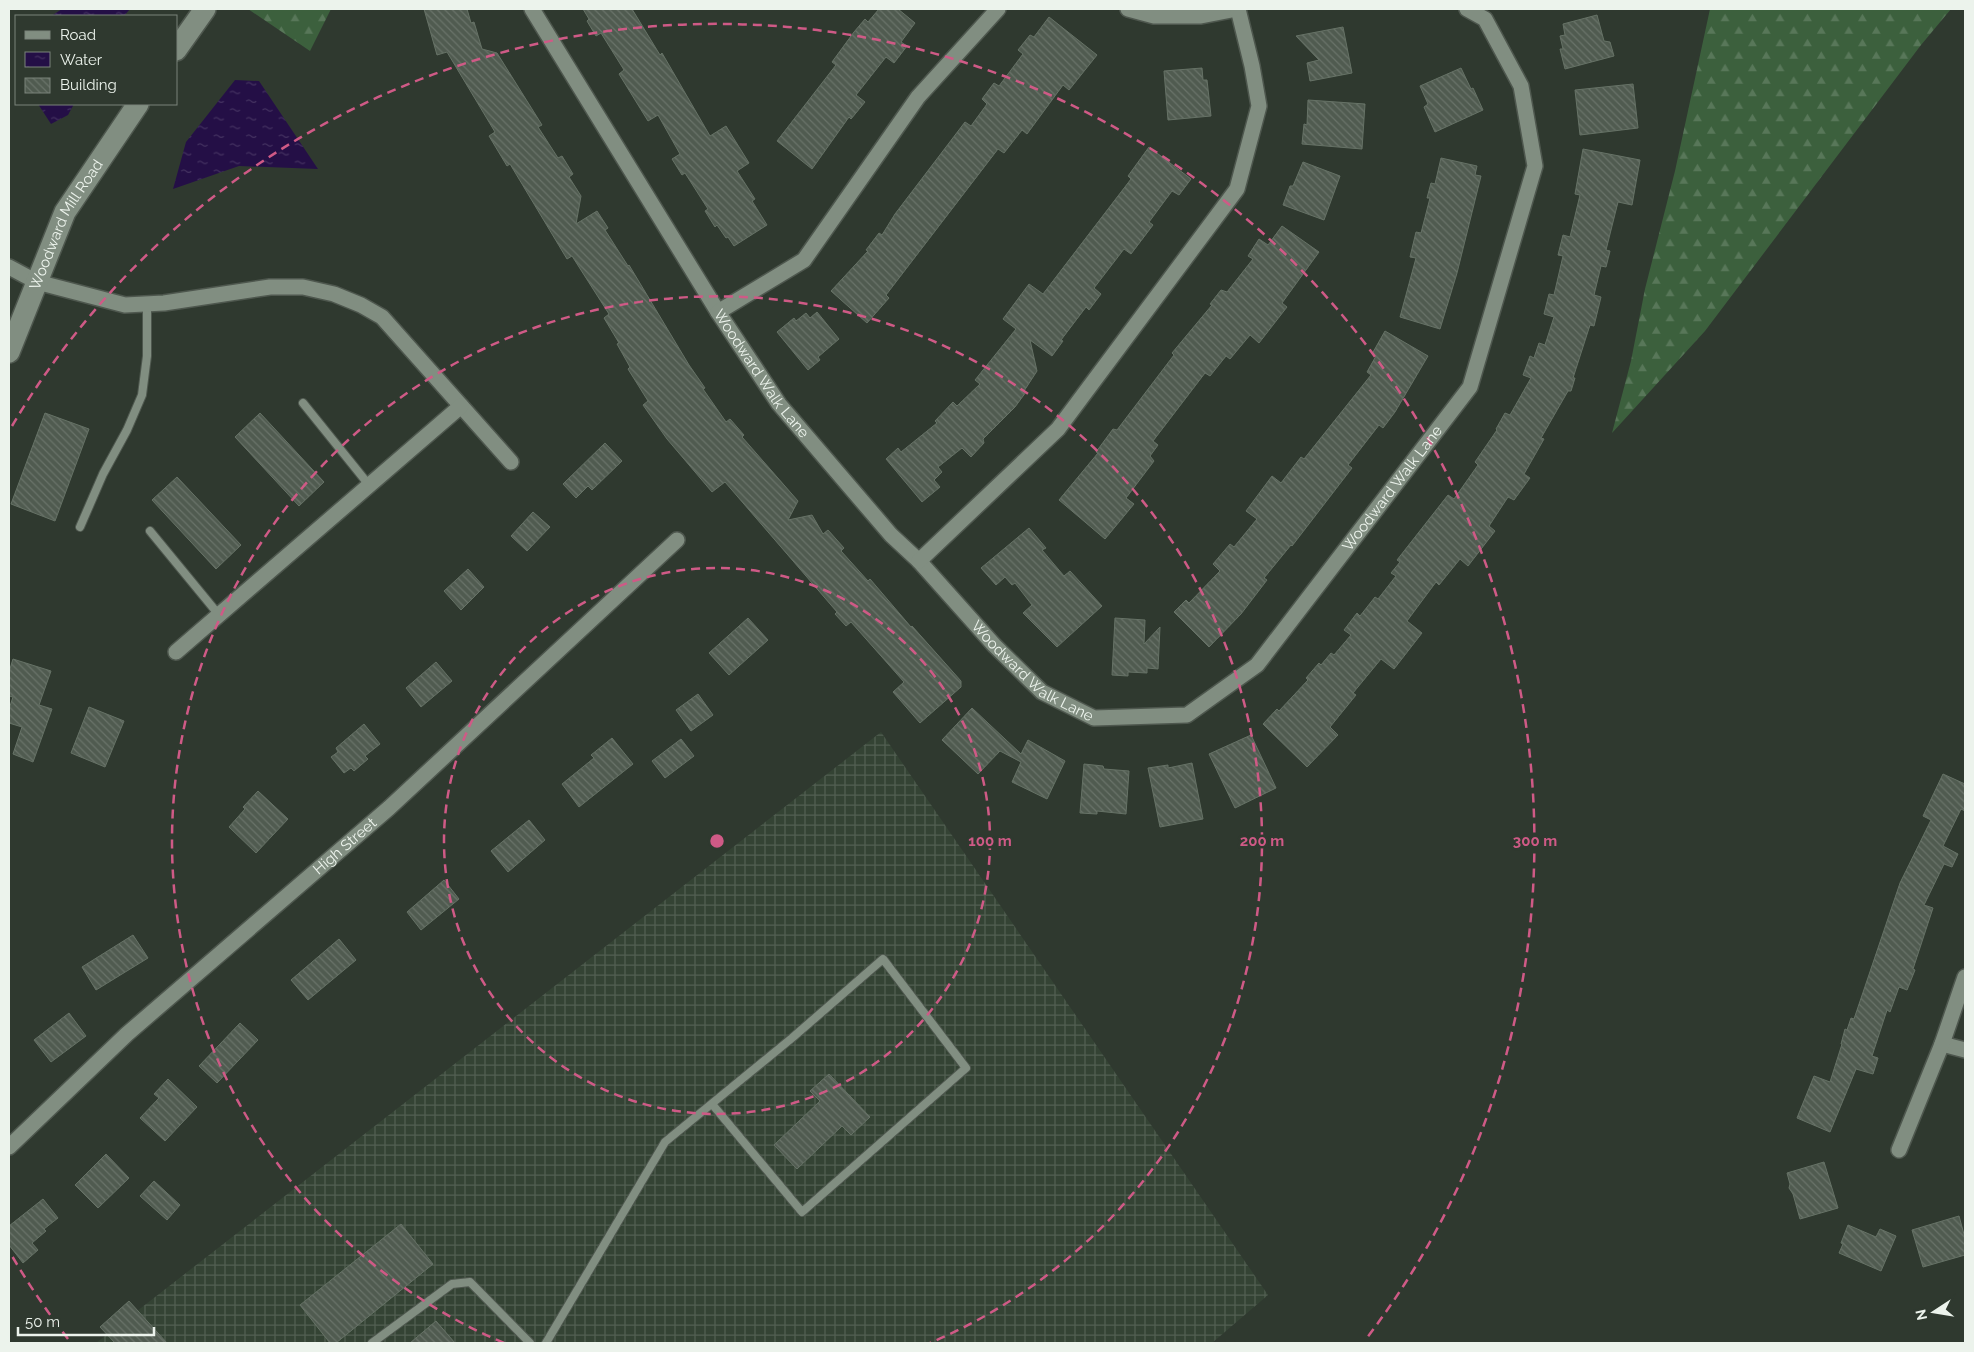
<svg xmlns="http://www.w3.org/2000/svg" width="1974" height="1352" font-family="Raleway,sans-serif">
<defs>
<pattern id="industrial-grid" width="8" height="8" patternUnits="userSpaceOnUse" patternTransform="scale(1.25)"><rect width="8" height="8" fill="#344334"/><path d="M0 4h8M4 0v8" fill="none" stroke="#525f52"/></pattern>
<pattern id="forest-firs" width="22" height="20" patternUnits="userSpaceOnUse" patternTransform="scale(1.25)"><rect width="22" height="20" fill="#3c603d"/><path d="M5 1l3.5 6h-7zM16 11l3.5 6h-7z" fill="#587759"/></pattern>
<pattern id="water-ripples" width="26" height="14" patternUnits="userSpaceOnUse" patternTransform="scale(1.25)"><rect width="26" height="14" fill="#240f46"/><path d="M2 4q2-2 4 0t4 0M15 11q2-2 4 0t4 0" fill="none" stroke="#443261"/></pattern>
<pattern id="building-back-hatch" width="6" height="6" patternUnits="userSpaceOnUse" patternTransform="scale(1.25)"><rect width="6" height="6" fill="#505b50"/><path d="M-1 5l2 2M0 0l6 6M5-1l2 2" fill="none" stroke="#697369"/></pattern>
</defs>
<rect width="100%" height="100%" fill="#2f392f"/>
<path fill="url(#industrial-grid)" d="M881 732 1268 1295 1212 1343H96Z"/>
<g fill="url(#forest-firs)">
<path d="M248 9H331L310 51Z"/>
<path d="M1710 9H1951L1921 45 1705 331 1612 433 1631 361 1645 289 1675 171Z"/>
</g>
<g fill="url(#water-ripples)">
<path d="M62 9H130L124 16H51Z"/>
<path d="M235 80 259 81 318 169 239 166 173 189 186 142Z"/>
<path d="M38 104H74L68 115 51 124Z"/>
</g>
<g fill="url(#building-back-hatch)" stroke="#667266">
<path d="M424 9H467L471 23 474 22 482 49 497 53 542 125 538 127 558 158 562 156 573 174 569 177 581 196 576 224 597 211 608 228 605 230 628 266 629 265 689 365 705 388 703 389 726 422 730 419 744 435 742 437 798 501 788 520 812 515 823 534 828 530 844 548 841 551 868 581 870 579 911 627 912 626 961 681V687L920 723 893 692 904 682 851 622 846 626 835 614 837 612 725 482 712 492 667 439 643 405 648 401 628 369 630 367 617 344 619 343 604 318 609 314 572 256 567 259 510 164 507 166 489 136 495 132 447 52 437 55Z"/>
<path d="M583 9H632L660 55 662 53 710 136 726 126 749 163 737 171 755 199 752 201 767 225 734 246 728 237 726 238 717 225 715 227 705 211 708 209 685 173 682 175 672 159 680 154 658 115 648 121 619 74 624 70 601 33 596 36 587 21 589 19Z"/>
<path d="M879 9H898L915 23 901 42 907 46 894 63 886 57 856 95 865 102 851 119 849 117 812 169 777 141 836 65 832 62 854 32 865 19 868 22Z"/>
<path d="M1597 15 1604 41 1610 42 1614 56 1565 69 1560 49H1563L1560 36 1565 35 1563 24Z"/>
<path d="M1049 17 1097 55 1069 90 1063 85 1027 134 1022 130 1004 153 998 149 886 295 889 298 867 323 831 291 868 251 866 250 879 233 882 235 895 214 965 122 971 126 987 104 982 99 994 83 999 86 1023 54 1018 50 1030 35 1034 37Z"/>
<path d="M1343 27 1352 73 1310 81 1307 63 1319 60 1296 36Z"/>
<path d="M1202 68 1203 80H1207L1211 116 1168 120 1164 71Z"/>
<path d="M1461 68 1471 89 1473 88 1483 110 1435 132 1424 107 1428 104 1420 86Z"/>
<path d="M1633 84 1638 128 1580 135 1575 90Z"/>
<path d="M1308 100 1365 104 1362 149 1302 144 1304 124 1307 125Z"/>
<path d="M1149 147 1191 179 1179 195 1172 191 1149 222 1153 225 1131 254 1124 249 1094 288 1101 294 1089 310 1086 307 1061 340 1063 341 1052 356 1030 340 1037 371 1024 391 1026 392 1015 407 983 439 984 443 971 457 962 448 938 467 942 472 934 480 940 487 922 502 886 459 898 448 901 452 937 423 935 421 953 402 957 406 980 384 975 380 1016 329 1003 319 1029 284 1043 294 1131 179 1128 176Z"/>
<path d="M1583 149 1640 160 1632 205 1618 202 1606 250 1610 251 1606 267 1601 266 1594 295 1601 297 1594 326 1590 325 1573 378H1575L1571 391H1568L1541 438 1544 439 1524 474 1530 478 1514 500 1508 497 1489 526 1495 531 1468 566 1460 559 1439 585 1436 582 1407 621 1422 633 1394 669 1381 659 1353 693 1356 695 1330 727 1338 735 1307 767 1263 724 1277 709 1279 711 1308 680 1306 678 1319 663 1321 665 1331 653 1334 655 1351 635 1344 630 1357 613 1360 616 1375 597 1378 599 1396 576 1391 573 1400 562 1397 560 1448 495 1454 499 1478 465 1475 462 1497 430 1496 429 1505 413 1510 415 1531 378 1523 375 1530 356 1534 358 1539 343 1545 345 1554 317 1544 314 1549 294 1554 295 1563 256 1558 255 1563 235 1570 237 1580 195 1575 194Z"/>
<path d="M1441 158 1477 166 1475 175 1481 176 1457 273 1440 329 1400 317 1416 258 1410 257 1416 232 1421 233 1430 198H1427L1431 183 1435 184Z"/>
<path d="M1303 162 1340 176 1324 220 1283 205 1290 186H1293Z"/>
<path d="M1282 226 1319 252 1282 303 1287 307 1259 343 1250 335 1230 359 1226 356 1210 376 1205 373 1153 441 1158 445 1150 456 1154 461 1126 498 1134 504 1105 539 1059 500 1098 453 1096 452 1113 429 1117 430 1174 355 1172 353 1212 305 1210 304 1221 290 1227 292 1253 259 1248 256 1259 239 1268 245Z"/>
<path d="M817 312 839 339 818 357 820 360 808 370 777 332 794 318 796 321 806 313 810 318Z"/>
<path d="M1385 331 1428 356 1395 412 1383 428 1379 425 1348 465 1352 468 1292 546 1291 545 1264 578 1267 580 1241 614 1209 647 1174 612 1186 600 1189 603 1220 571 1213 564 1230 544 1234 547 1257 519 1246 511 1272 476 1281 483 1301 457 1304 459 1371 375 1367 372 1376 356 1372 354Z"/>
<path d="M45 413 89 429 55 521 11 504Z"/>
<path d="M260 413 324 482 299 506 235 437Z"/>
<path d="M605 443 622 461 592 490 588 486 576 498 563 484Z"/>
<path d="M177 477 241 545 216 569 152 500Z"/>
<path d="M533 512 550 527 527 551 511 536Z"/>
<path d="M1029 528 1046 548 1042 550 1064 576 1070 571 1102 606 1057 647 1023 613 1032 605 1015 583 1012 585 1005 577 996 585 981 568Z"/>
<path d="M468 569 484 587 461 610 444 591Z"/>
<path d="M748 618 768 640 729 675 709 653Z"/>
<path d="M1115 618 1145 620 1144 644 1160 627 1158 669 1147 668V673L1128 672V676L1112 675Z"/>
<path d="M13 659 51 671 39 705 52 709 33 762 13 754 22 727 9 723V709L13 697 9 696V672Z"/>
<path d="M436 662 452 681 421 707 406 688Z"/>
<path d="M698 694 713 715 691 731 676 710Z"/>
<path d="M89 707 124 721 105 767 71 753Z"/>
<path d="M972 708 1021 754 1028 740 1065 761 1047 799 1012 782 1021 762 1000 751 978 774 942 740Z"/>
<path d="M364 724 380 744 365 756 368 759 354 771 351 768 344 773 331 757 338 752 336 748Z"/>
<path d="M1251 735 1276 788 1235 808 1209 754Z"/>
<path d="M612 738 633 764 579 807 562 784 594 758 591 755Z"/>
<path d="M681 739 694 756 665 778 652 761Z"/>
<path d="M1192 763 1203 819 1160 827 1148 768 1168 765V768Z"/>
<path d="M1084 764 1103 766 1104 769 1129 771 1126 814 1097 811V814L1080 813Z"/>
<path d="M1943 774 1965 784V811L1961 809 1943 846 1958 854 1952 867 1944 864 1924 905 1933 908 1913 969 1915 970 1907 990 1899 987 1890 1012 1887 1010 1872 1056 1878 1058 1873 1074 1856 1069 1830 1132 1797 1118 1814 1076 1830 1082 1842 1044H1841L1845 1029 1847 1030 1851 1018 1854 1019 1900 883 1931 820 1923 816Z"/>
<path d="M258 791 288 819 256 853 229 827 245 809 243 807Z"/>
<path d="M529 820 545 840 508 872 491 851Z"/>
<path d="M444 880 459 899 421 930 407 912Z"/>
<path d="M133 935 148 958 96 990 82 967Z"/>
<path d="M339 939 356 960 308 1000 291 980Z"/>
<path d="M69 1013 86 1036 51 1062 34 1040Z"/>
<path d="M240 1023 258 1040 217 1083 199 1066Z"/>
<path d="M829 1074 870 1117 851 1135 842 1126 797 1169 774 1145 820 1101 810 1091Z"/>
<path d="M168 1079 197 1107 165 1141 140 1118 159 1098 154 1094Z"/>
<path d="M106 1154 129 1178 98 1208 75 1185Z"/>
<path d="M1824 1162 1838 1208 1800 1219 1793 1194 1789 1188 1790 1184 1787 1173Z"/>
<path d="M154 1181 180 1205 167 1220 140 1196Z"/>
<path d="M43 1199 58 1218 44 1229 46 1231 32 1243 38 1250 23 1263 9 1245V1226Z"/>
<path d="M1959 1216 1965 1238V1255L1923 1267 1912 1230Z"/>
<path d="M401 1224 433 1264 336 1343H330L300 1305Z"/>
<path d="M1848 1225 1876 1237 1880 1229 1896 1236 1881 1271 1839 1253 1843 1244 1841 1243Z"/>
<path d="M129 1301 167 1343H115L100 1327Z"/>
<path d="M436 1321 455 1343H410Z"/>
</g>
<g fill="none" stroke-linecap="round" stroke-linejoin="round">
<defs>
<g id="lane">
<path d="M303 403 369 485"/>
<path d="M80 527 103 474 127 430 142 395 147 356V303"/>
<path d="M150 531 219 615"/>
<path d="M372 1343 452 1284 470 1282 530 1343"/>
<path d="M546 1343 665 1142 792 1038 883 959 966 1068 802 1212 712 1104"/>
</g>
<g id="street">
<path id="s1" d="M532 9 718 312 779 404 891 535 919 561 994 645 1042 692 1094 718 1187 715 1257 665 1470 387 1535 166 1521 86 1485 19 1467 9"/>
<path d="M1128 9 1154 16H1201L1237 9"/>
<path d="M9 267 37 282 125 305 164 303 270 287H303L334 294 361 305 382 317 511 462"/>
<path d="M718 312 804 260 918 97 998 9"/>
<path d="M919 561 1058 429 1237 189 1259 106 1252 66 1238 9"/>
<path d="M176 652 461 406"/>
<path d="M1942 1044 1965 1050"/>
<path id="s2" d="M9 1147 127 1034 389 808 677 540"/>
<path d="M1899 1150 1942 1044 1965 977"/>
</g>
<g id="secondary">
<path d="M176 50 205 9"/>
<path id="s3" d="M9 352 65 212 138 104"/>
</g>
</defs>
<use href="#lane" stroke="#4e574e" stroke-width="10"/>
<use href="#street" stroke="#4e574e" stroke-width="18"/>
<use href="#secondary" stroke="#4e574e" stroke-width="24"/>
<use href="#lane" stroke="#818e81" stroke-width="8"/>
<use href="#street" stroke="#818e81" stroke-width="15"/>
<use href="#secondary" stroke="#818e81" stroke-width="21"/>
</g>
<g fill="none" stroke="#cf5a86" stroke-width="2.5" stroke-dasharray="9 6">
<circle cx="717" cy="841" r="273"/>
<path d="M504 1343A545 545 0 1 1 930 1343"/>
<path d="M68 1339A818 818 0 0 1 12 1256M12 426A818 818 0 1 1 1366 1339"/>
</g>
<g text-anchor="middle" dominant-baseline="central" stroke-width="5" stroke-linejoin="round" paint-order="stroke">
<g font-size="15" fill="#ecf3ec" stroke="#2f392f">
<text stroke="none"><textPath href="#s3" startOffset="140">Woodward Mill Road</textPath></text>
<text stroke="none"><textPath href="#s1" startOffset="431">Woodward Walk Lane</textPath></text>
<text stroke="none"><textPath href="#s1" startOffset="1316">Woodward Walk Lane</textPath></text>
<text stroke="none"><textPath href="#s1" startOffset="836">Woodward Walk Lane</textPath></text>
<text stroke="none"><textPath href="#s2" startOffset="451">High Street</textPath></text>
</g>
</g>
<circle cx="717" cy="841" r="8" fill="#cf5a86" stroke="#2f392f" stroke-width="2.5"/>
<g font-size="15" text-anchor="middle" font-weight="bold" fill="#cf5a86" stroke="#2f392f" stroke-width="5" stroke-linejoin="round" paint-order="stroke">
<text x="990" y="846">100 m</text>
<text x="1262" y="846">200 m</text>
<text x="1535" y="846">300 m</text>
</g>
<rect width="1974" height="1352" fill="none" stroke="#ecf3ec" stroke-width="20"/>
<rect x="15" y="15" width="162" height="90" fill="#2f392f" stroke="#7b837b"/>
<rect x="25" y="31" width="25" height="8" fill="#818e81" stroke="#7b837b"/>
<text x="60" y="40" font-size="15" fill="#ecf3ec">Road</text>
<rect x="25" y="52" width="25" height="15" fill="url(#water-ripples)" stroke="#7b837b"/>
<text x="60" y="65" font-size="15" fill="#ecf3ec">Water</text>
<rect x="25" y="78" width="25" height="15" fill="url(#building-back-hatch)" stroke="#7b837b"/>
<text x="60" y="90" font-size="15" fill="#ecf3ec">Building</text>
<g transform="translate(1934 1312) rotate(258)" stroke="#2f392f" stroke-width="4" paint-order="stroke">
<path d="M0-4L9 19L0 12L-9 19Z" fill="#ecf3ec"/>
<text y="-8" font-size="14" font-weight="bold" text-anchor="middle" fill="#ecf3ec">N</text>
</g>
<path d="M18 1327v8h136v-8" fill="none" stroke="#ecf3ec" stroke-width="2.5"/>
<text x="25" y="1327" font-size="15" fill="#ecf3ec" stroke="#2f392f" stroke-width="4" paint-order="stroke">50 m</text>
</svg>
